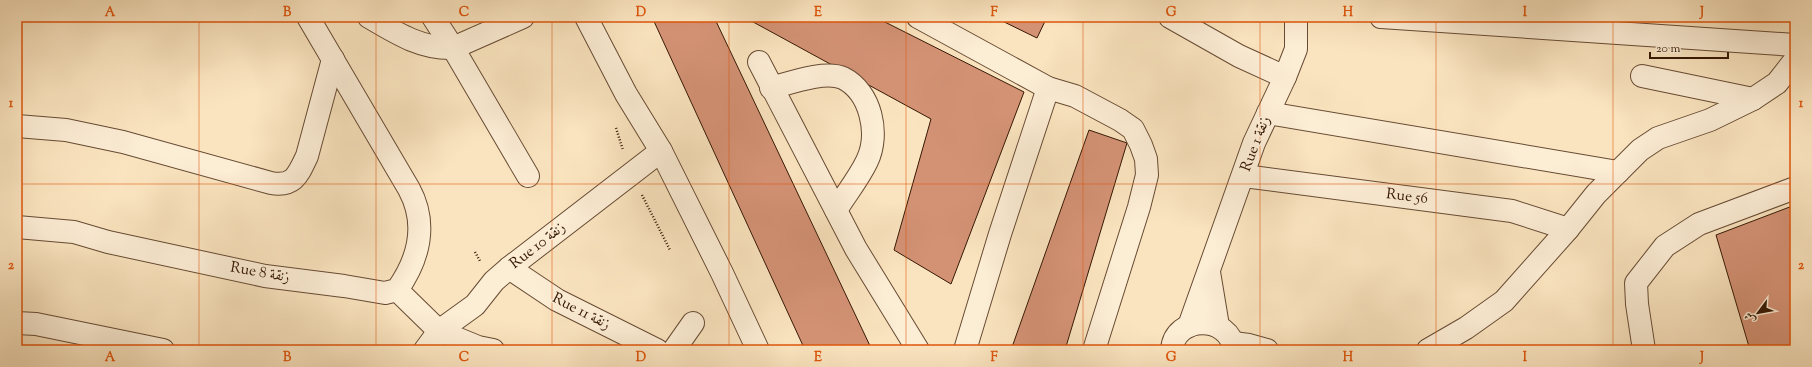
<svg xmlns="http://www.w3.org/2000/svg" width="1812" height="367" font-family="'Sorts Mill Goudy',Amiri,serif">
<rect width="100%" height="100%" fill="#fae4bf"/>
<filter id="stains"><feTurbulence type="fractalNoise" baseFrequency=".005" numOctaves="4"/><feColorMatrix values="0 0 0 0 .2 0 0 0 0 .09 0 0 0 0 .02 0 0 0 .5 -.17"/></filter>
<radialGradient id="worn" r=".72"><stop offset=".6" stop-color="#630" stop-opacity="0"/><stop offset="1" stop-color="#630" stop-opacity=".3"/></radialGradient>
<g fill="#d49275" stroke="#361804">
<path d="M652 17H714L872 350H805Z"/>
<path d="M744 17H875L1024 92 951 284 894 250 931 119Z"/>
<path d="M994 17H1047L1037 38Z"/>
<path d="M1089 130 1127 143 1065 350H1011Z"/>
<path d="M1795 205V350H1750L1716 235Z"/>
</g>
<g fill="none" stroke-linecap="round" stroke-linejoin="round">
<defs>
<g id="minor">
<path d="M369 17C396 33 421 49 453 48L523 17"/>
<path d="M433 17 453 48 528 176"/>
<path d="M586 17 626 94 661 151 722 273 758 350"/>
<path d="M918 17 1048 88 1075 96 1120 120 1133 129 1141 145 1146 159 1147 175 1139 207 1094 350"/>
<path d="M1170 17 1239 56 1285 77"/>
<path d="M1381 17 1795 45"/>
<path d="M759 62 856 249 918 350"/>
<path d="M1642 76 1753 99"/>
<path d="M771 88C790 83 825 70 843 78 871 92 880 134 867 161 859 178 846 194 836 210"/>
<path d="M1268 113 1618 172"/>
<path d="M17 126 66 130 123 142 271 183C294 187 298 175 307 156L333 59"/>
<path d="M1244 176 1512 211 1568 229"/>
<path d="M17 227 74 232 108 242 265 276 344 286 385 293 397 290C419 259 428 224 409 189L308 17"/>
<path d="M509 268 557 300 657 350"/>
<path d="M1209 272 1218 326"/>
<path d="M397 290 439 331 478 347 493 350"/>
<path d="M17 323 36 324 163 350"/>
<path d="M1189 326 1254 143 1285 77 1296 49V17"/>
<path d="M1233 343 1249 345 1267 350"/>
<path d="M425 350 439 331 475 305 494 281 509 268 661 151"/>
<path d="M674 350 693 323"/>
<path d="M965 350 1000 234 1048 88"/>
<path d="M1172 350C1174 315 1230 314 1234 350"/>
<path d="M1428 350 1466 328 1504 301 1568 229 1596 194 1640 150 1658 138 1710 120 1753 99 1777 83 1795 60"/>
<path d="M1644 350 1637 304 1636 283 1665 246 1699 224 1795 188"/>
</g>
</defs>
<use href="#minor" stroke="#674b33" stroke-width="24"/>
<g stroke="#361804" stroke-width="2.5" stroke-dasharray="1 2" stroke-linecap="butt">
<path d="M616 128 623 150"/>
<path d="M642 195 670 250"/>
<path d="M475 252 480 261"/>
</g>
<use href="#minor" stroke="#fcedd5" stroke-width="22"/>
</g>
<path fill="none" stroke="#df560c" stroke-width="1" stroke-opacity="0.55" d="M199 17V350M376 17V350M552 17V350M729 17V350M906 17V350M1083 17V350M1260 17V350M1436 17V350M1613 17V350M17 184H1795"/>
<g text-anchor="middle" dominant-baseline="central" stroke-width="3" stroke-linejoin="round" paint-order="stroke">
<g font-size="15" fill="#361804" stroke="#fcedd5">
<text transform="translate(1256 144) rotate(-69)">Rue 1 زنقة</text>
<text transform="translate(1407 197) rotate(7)">Rue 56</text>
<text transform="translate(538 246) rotate(-38)">Rue 10 زنقة</text>
<text transform="translate(260 273) rotate(10)">Rue 8 زنقة</text>
<text transform="translate(581 312) rotate(27)">Rue 11 زنقة</text>
</g>
</g>
<rect width="1812" height="367" fill="none" stroke="#fae4bf" stroke-width="44"/>
<g transform="translate(1758 313) rotate(238)" stroke="#fcedd5" stroke-width="3" paint-order="stroke">
<path d="M0-3L7 15L0 10L-7 15Z" fill="#361804"/>
<text y="-6" font-size="11" font-weight="bold" text-anchor="middle" fill="#361804">ش</text>
</g>
<path d="M1650 52v6h78v-6" fill="none" stroke="#361804" stroke-width="2"/>
<text x="1656" y="52" font-size="12" fill="#361804" stroke="#fcedd5" stroke-width="3" paint-order="stroke">20 m</text>
<rect x="22" y="22" width="1768" height="323" fill="none" stroke="#df560c" stroke-width="1.5"/>
<g font-size="13" text-anchor="middle" font-weight="bold" fill="#df560c">
<text x="110" y="16">A</text>
<text x="287" y="16">B</text>
<text x="464" y="16">C</text>
<text x="641" y="16">D</text>
<text x="818" y="16">E</text>
<text x="994" y="16">F</text>
<text x="1171" y="16">G</text>
<text x="1348" y="16">H</text>
<text x="1525" y="16">I</text>
<text x="1702" y="16">J</text>
<text x="11" y="107">1</text>
<text x="1801" y="107">1</text>
<text x="11" y="269">2</text>
<text x="1801" y="269">2</text>
<text x="110" y="361">A</text>
<text x="287" y="361">B</text>
<text x="464" y="361">C</text>
<text x="641" y="361">D</text>
<text x="818" y="361">E</text>
<text x="994" y="361">F</text>
<text x="1171" y="361">G</text>
<text x="1348" y="361">H</text>
<text x="1525" y="361">I</text>
<text x="1702" y="361">J</text>
</g>
<rect width="100%" height="100%" filter="url(#stains)"/>
<rect width="100%" height="100%" fill="url(#worn)"/>
</svg>
